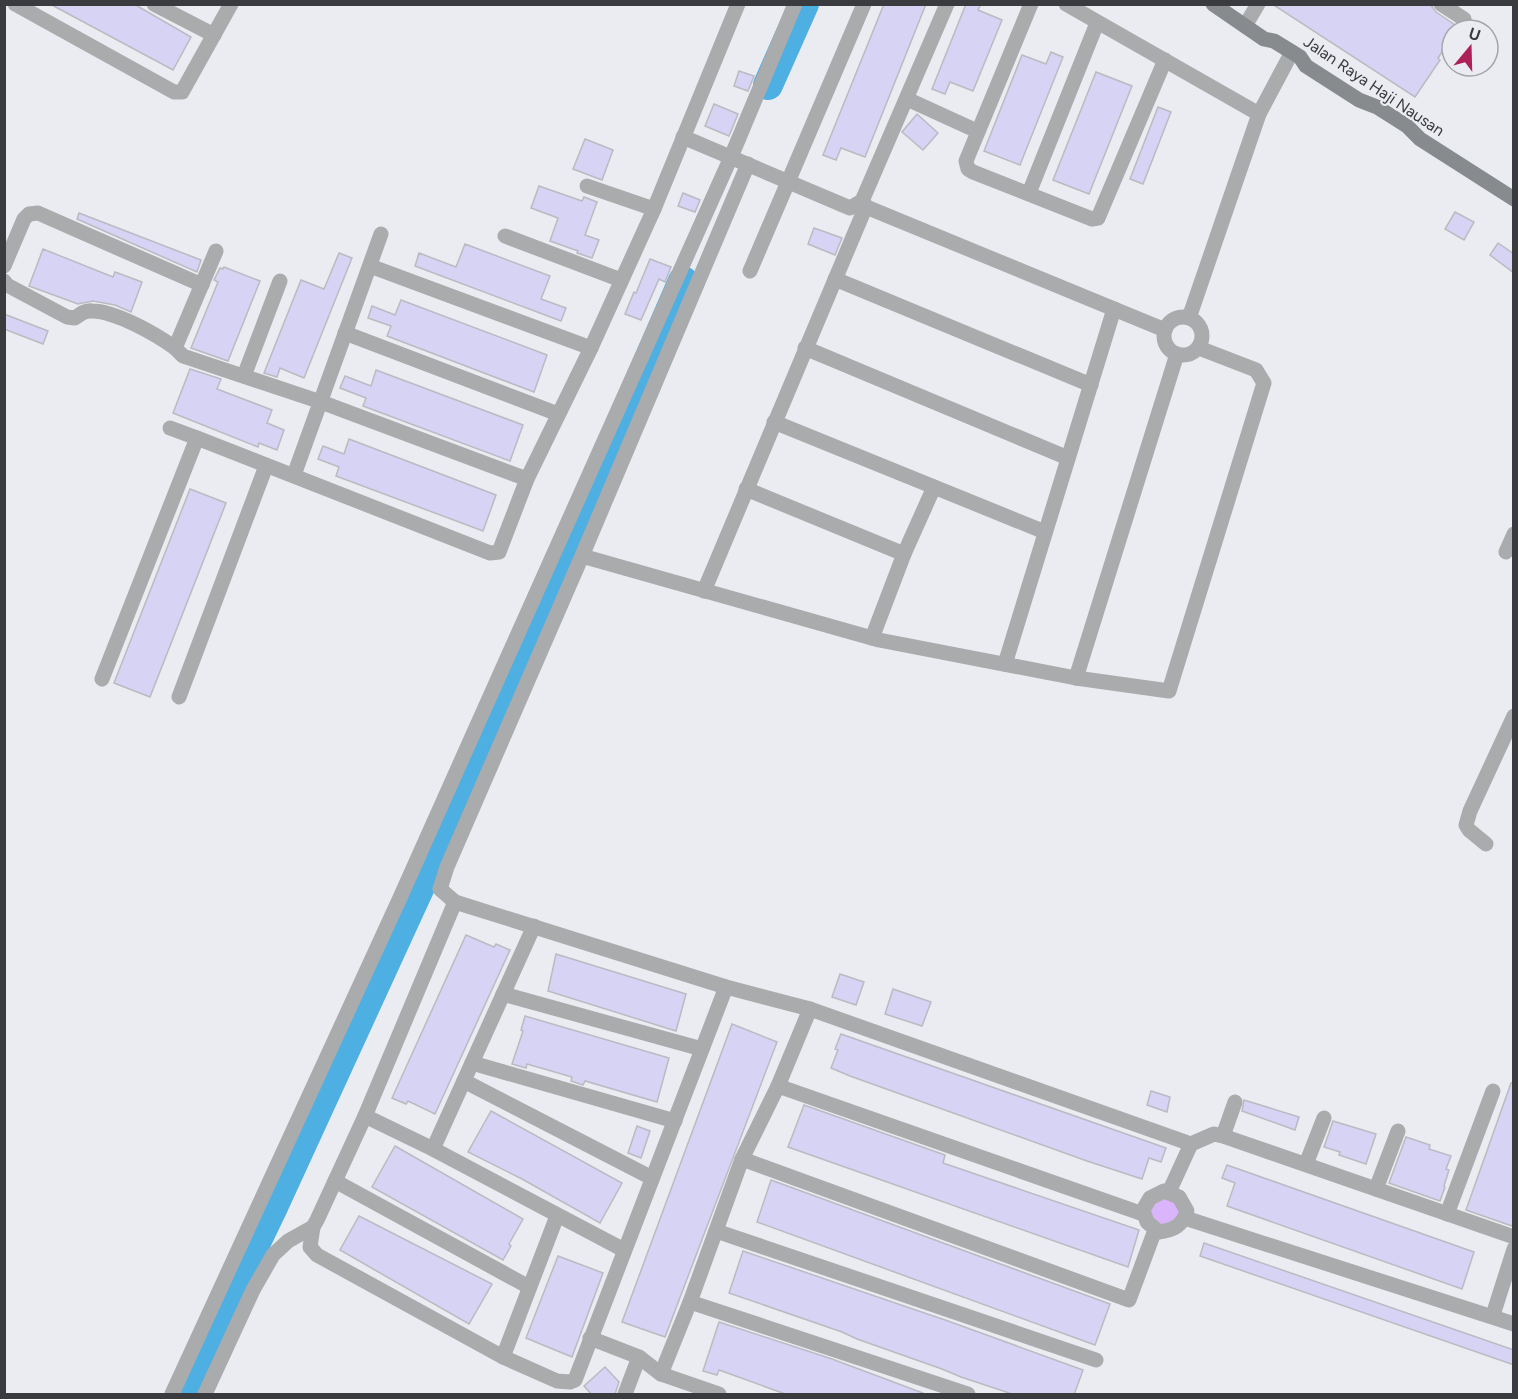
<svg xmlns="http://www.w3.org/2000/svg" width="1518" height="1399" font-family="Figtree,sans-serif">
<rect width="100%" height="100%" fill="#eaecf2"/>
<g fill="#dab5fc">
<path d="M732 167 430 865 183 1394H172Z"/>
<path d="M1161 1192 1187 1211 1159 1232 1145 1204Z"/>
</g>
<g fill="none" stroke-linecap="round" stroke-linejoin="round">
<g stroke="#4eafe2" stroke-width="30">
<path d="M768 85 804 4"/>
<path d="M183 1394 272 1209 430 865 683 281"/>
</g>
</g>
<g fill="#d6d3f5" stroke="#bbbac1" stroke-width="1.5">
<path d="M50 4H134L191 37 173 70Z"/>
<path d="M884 4H926L865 157 841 148 836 160 823 155Z"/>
<path d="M966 4H981L978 10 1002 20 973 91 950 82 945 94 932 89Z"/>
<path d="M1272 4H1430L1436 12 1458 27 1456 30H1452V37L1438 58 1440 60 1415 97Z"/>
<path d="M1051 52 1063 57 1020 165 984 151 1022 55 1046 64Z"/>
<path d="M739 71 754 76 748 91 734 86Z"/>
<path d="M1096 72 1132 86 1089 194 1053 180Z"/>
<path d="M714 104 738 114 729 136 705 126Z"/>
<path d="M1158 107 1171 112 1143 184 1130 179Z"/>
<path d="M917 114 938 133 923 150 902 132Z"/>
<path d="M585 139 613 150 602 180 573 169Z"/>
<path d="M539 186 582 201 584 197 597 202 585 235 599 240 592 258 577 253 578 251 550 241 558 218 531 208Z"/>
<path d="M683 193 700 200 695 212 678 206Z"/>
<path d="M1455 212 1474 222 1464 240 1445 229Z"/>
<path d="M79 213 201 260 197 272 77 219Z"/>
<path d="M814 228 842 238 835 255 808 244Z"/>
<path d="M1498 243 1514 254V273L1490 255Z"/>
<path d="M465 244 550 276 541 299 566 308 561 321 415 266 419 253 456 267Z"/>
<path d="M43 249 113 277 115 272 142 282 131 312 115 305 93 301 78 304 29 286Z"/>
<path d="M339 253 352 258 304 378 280 368 277 377 264 373 301 280 324 289Z"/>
<path d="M650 259 671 267 665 282 659 279 641 320 625 314 634 292 636 293Z"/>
<path d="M224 267 260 281 228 361 191 348 218 282 214 280 220 268 223 269Z"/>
<path d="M401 300 547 355 534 392 387 336 391 326 368 318 372 306 395 315Z"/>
<path d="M4 314 48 331 43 344 4 329Z"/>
<path d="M190 369 221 379 217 389 272 410 267 423 284 430 277 450 259 443 258 447 173 413Z"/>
<path d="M376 370 523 425 510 461 363 406 366 398 340 388 345 376 371 386Z"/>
<path d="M349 439 496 495 483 531 336 476 339 467 318 459 323 446 344 454Z"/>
<path d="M190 489 226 503 150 697 114 683Z"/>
<path d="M466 935 494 947 496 944 510 950 435 1114 408 1101 406 1104 392 1098Z"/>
<path d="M556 954 686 994 676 1031 548 991Z"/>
<path d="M840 974 864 982 856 1005 832 997Z"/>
<path d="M893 989 931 1002 922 1026 885 1014Z"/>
<path d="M525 1016 669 1058 657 1102 585 1081 583 1085 571 1081 572 1077 527 1064 526 1068 512 1064 523 1031 521 1030Z"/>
<path d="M732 1024 777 1042 665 1337 622 1322Z"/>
<path d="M841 1034 1166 1148 1161 1162 1149 1158 1142 1179 1087 1161 850 1076 831 1068 838 1050 835 1049Z"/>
<path d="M1511 1083H1514V1221L1512 1226 1466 1210Z"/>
<path d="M1151 1091 1170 1097 1167 1112 1147 1105Z"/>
<path d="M1244 1100 1299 1117 1295 1130 1242 1111Z"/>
<path d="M804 1105 945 1155 943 1163 1139 1230 1128 1267 788 1147Z"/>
<path d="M491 1111 622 1183 600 1223 522 1179 468 1152Z"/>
<path d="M1333 1121 1376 1134 1366 1164 1339 1155 1340 1152 1324 1147Z"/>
<path d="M637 1126 650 1131 641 1158 628 1153Z"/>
<path d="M1406 1137 1430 1145 1429 1149 1451 1156 1446 1169 1449 1170 1444 1186 1445 1187 1440 1201 1389 1183Z"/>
<path d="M395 1146 523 1219 509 1244 511 1246 503 1260 372 1187Z"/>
<path d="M1227 1165 1474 1252 1462 1289 1227 1206 1235 1183 1222 1178Z"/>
<path d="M771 1180 1110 1304 1095 1345 757 1222Z"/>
<path d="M359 1216 492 1284 469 1324 340 1250Z"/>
<path d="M1204 1243 1514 1350V1365L1200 1256Z"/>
<path d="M743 1251 948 1321 1083 1370 1074 1395H1015L961 1377 942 1369 857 1339 842 1332 729 1293Z"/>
<path d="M558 1256 603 1273 572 1357 526 1338Z"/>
<path d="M719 1322 832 1359 923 1393V1395H788L719 1370 717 1375 703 1371Z"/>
<path d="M605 1367 619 1382 615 1394 592 1395 584 1386Z"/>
</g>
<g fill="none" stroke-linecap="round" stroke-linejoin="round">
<g stroke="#a9abad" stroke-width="15">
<path d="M15 4 174 92H182L231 4"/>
<path d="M154 4 214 35"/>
<path d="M1031 4 966 161 968 169 973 172 1092 219 1098 218 1165 60"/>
<path d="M1066 4 1259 114"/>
<path d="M1441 4 1464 19"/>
<path d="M1245 26 1258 4"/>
<path d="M907 99 977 131"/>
<path d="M683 137 850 208 862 201 947 4"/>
<path d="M748 164 582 556 447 867 440 889 455 902 726 987 810 1009 1191 1144 1214 1134 1223 1136 1514 1237"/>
<path d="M587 186 654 209"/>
<path d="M1029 193 1097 23"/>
<path d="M859 204 1165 330"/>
<path d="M505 236 621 280"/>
<path d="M216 251 175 348 183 356 321 402 527 479"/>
<path d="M4 266 24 219 29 214 38 213 202 285"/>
<path d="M370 266 591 348"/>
<path d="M750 271 864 4"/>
<path d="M835 279 1091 385"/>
<path d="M4 281 7 285 67 317 75 318C80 314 85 310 92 311 115 311 156 334 175 348"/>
<circle cx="1183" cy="336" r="19"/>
<path d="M1189 318 1259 114 1292 52"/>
<path d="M345 333 558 414"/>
<path d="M805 348 1068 458"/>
<path d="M244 376 280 281"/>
<path d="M774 422 1045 532"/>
<path d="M170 428 197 438"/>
<path d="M294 475 381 234"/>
<path d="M746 489 904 554"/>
<path d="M1506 552 1514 534"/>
<path d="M582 556 879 640 1076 678 1169 691 1264 383 1256 370 1199 348"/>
<path d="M704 591 866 206"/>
<path d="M872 638 904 554 934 487"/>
<path d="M1005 664 1114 309"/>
<path d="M1076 678 1177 354"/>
<path d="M102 679 197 438 490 553 499 552 527 479 591 348 654 209 738 4"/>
<path d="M179 697 266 466"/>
<path d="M1486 844 1469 830 1466 825 1470 811 1514 716"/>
<path d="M503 994 702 1049"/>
<path d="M472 1063 675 1121"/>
<path d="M464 1081 652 1178"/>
<path d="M778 1086 1143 1214"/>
<path d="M365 1116 433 1149 624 1250"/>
<path d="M1223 1136 1235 1102"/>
<path d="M433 1149 534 926"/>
<path d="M742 1159 1129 1300 1155 1230"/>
<path d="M1306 1164 1324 1118"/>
<path d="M335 1181 529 1287"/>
<path d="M1376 1189 1398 1131"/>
<path d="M1164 1191 1179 1197 1187 1211C1182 1226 1174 1230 1159 1232L1147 1222 1143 1210 1150 1198Z"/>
<path d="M1169 1192 1191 1144"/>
<path d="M1447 1214 1493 1091"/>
<path d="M1185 1218 1514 1324"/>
<path d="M313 1227 310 1247 317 1255 503 1357 557 1381 570 1382 575 1380 726 987"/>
<path d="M716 1231 1096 1360"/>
<path d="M690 1302 968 1394"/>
<path d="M1493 1315 1514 1249"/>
<path d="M590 1338 639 1357 661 1374 719 1394"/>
<path d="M503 1357 557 1216"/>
<path d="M661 1374 690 1302 742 1159 778 1086 810 1009"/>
<path d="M172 1394 399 900 731 157 795 4"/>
<path d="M205 1394 253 1290 273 1255 288 1241 313 1227 317 1220 365 1116 455 902"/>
<path d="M625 1394 639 1357"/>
</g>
<path stroke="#888b8e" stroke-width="15" d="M1213 4 1264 39 1274 41 1300 57 1306 66 1359 100 1377 107 1407 126 1420 139 1514 199"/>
</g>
<g text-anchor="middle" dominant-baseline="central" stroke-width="4.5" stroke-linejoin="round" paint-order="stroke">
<g font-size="16" fill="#3a3b3e" stroke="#eaecf2">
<text transform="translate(1374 86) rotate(34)">Jalan Raya Haji Nausan</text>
</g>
</g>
<rect width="1518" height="1399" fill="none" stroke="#3a3b3e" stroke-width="12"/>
<g transform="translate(1470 48) rotate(19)"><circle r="28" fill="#eaecf2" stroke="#a4a5aa" stroke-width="1.5"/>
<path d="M0-4.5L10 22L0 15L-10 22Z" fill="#ae205a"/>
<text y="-9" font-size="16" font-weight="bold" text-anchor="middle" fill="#3a3b3e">U</text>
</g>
</svg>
